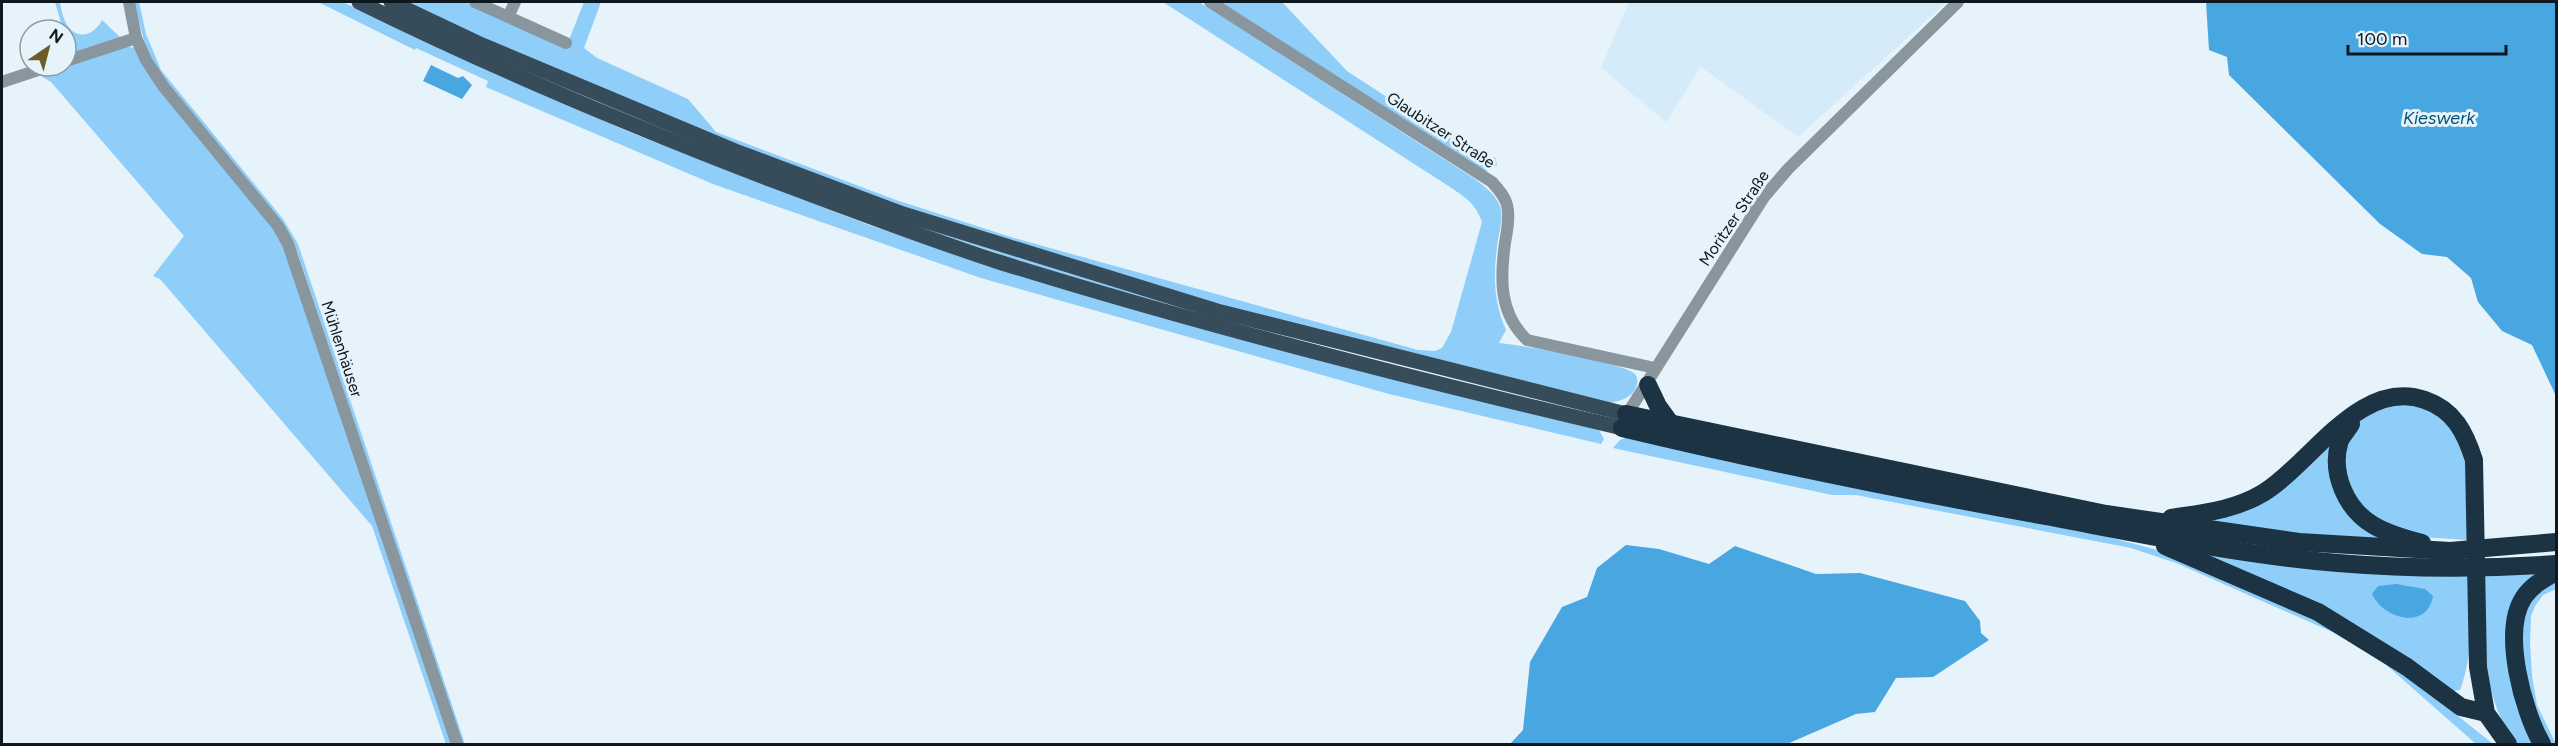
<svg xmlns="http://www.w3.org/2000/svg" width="2558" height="746" font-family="Figtree,sans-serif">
<rect width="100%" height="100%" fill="#e7f3fb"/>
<path fill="#d6ebfa" d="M1629 2H1947L1798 137 1701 67 1666 122 1601 68Z"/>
<g fill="#8ecef8">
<path d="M55 2H60C61 8 62 15 65 21 74 41 94 37 102 20L122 39 66 57V30H63Z"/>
<path d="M134 2H139L146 34 161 70 283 219 298 244 465 744H462L297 251 159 72 145 45Z"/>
<path d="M318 2H343L419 39 629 132 869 225 947 251 1599 430 1604 439 1601 444 1389 394 981 278 713 184 486 87 488 81 416 48 415 50Z"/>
<path d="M370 2H376L595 101 811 186 1611 418 1213 317 1067 276 890 218 653 128Z"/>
<path d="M403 2H465L517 27 567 45 584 2H601L584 48 597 58 688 99 716 132 896 200 1014 238 1418 350 1435 351 1442 348 1451 332 1482 222C1476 204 1465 197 1450 187L1163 2H1199L1475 179C1484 186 1496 195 1500 206 1504 219 1498 235 1497 248 1493 276 1494 303 1506 330L1499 343C1520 345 1623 362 1635 374 1638 378 1638 383 1636 387 1632 398 1620 401 1609 403 1362 344 1116 283 876 199 715 143 558 73 403 2Z"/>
<path d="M1219 2H1282L1347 71 1474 154 1485 158 1495 157 1497 165 1485 172Z"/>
<path d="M126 46 134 48 269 223 286 248 452 744H446L372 526 160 279 153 276 184 236 51 82 38 74Z"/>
<path d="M2407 403C2416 406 2430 408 2437 413 2476 440 2468 500 2467 540L2422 537 2372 520 2344 481 2348 434 2357 421 2370 412Z"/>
<path d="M2340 430 2332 473 2386 538 2308 537 2197 520 2220 516Z"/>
<path d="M1630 436 2082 530 2161 551 2298 609 2416 682 2493 744H2476L2384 663 2339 635 2176 563 2131 548 1856 495H1832L1613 448 1620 440Z"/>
<path d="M2198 551 2469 575C2471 614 2474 653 2460 690L2447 692Z"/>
<path d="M2545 571 2513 608 2535 744H2517C2478 695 2486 634 2485 574Z"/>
<path d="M2556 578V589L2543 595 2535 606 2531 616 2530 642 2532 676 2537 705 2556 744H2549C2536 711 2507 640 2525 606 2531 595 2548 586 2556 578Z"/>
</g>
<g fill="#48a7e0">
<path d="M2206 2H2556V396L2532 345 2502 331 2478 302 2471 278 2447 257 2422 254 2380 224 2229 75 2227 57 2209 50Z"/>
<path d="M431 65 458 78 463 76 472 85 462 99 423 81Z"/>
<path d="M1626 545 1659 549 1709 564 1735 546 1816 574 1860 573 1965 601 1980 621 1981 633 1989 640 1933 677 1896 678 1875 712 1856 714 1787 744H1510L1523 730 1530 662 1562 607 1587 597 1597 568Z"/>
<path d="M2396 584 2425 589 2433 596C2427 631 2383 619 2372 594L2378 586Z"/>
</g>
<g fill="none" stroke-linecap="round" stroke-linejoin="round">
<g stroke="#8a969e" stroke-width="12">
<path d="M129 2 136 38 146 60 163 86 278 226 288 244 457 744"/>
<path d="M475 2 566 43"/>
<path d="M1210 2 1492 182C1498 189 1505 196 1507 205 1510 217 1507 231 1505 243 1500 279 1499 313 1527 340L1655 368"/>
<path d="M508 17 515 2"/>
<path d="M66 61 136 38"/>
<path d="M2 82 50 66"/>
<path d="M1624 419 1764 197 1788 169 1958 2"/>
</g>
<g stroke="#374c5a" stroke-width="15">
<path d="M359 2C493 68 631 126 772 180 847 208 922 237 999 262 1204 326 1413 379 1622 428"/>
<path d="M391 2 482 45 735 151 903 214 1217 311 1626 414"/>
</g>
<g stroke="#1b3342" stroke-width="18">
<path d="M1648 385 1658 406 1671 424"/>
<path d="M1626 414 2106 514 2299 542 2450 551 2556 542"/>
<path d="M2351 424C2348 430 2340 437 2339 444 2331 474 2346 509 2373 525 2388 534 2406 539 2422 543"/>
<path d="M1622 428C1764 462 1907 491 2051 517 2146 535 2241 555 2338 563 2410 569 2484 569 2556 564"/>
<path d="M2171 518C2203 513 2235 510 2263 493 2311 464 2360 377 2425 400 2454 410 2465 432 2474 460L2478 667 2486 713 2508 744"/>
<path d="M2165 546 2318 612 2407 667 2461 707 2486 713"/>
<path d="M2542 744C2523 711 2501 631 2524 597 2532 585 2544 579 2556 572"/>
</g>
</g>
<g text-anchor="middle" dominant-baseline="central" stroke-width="6" stroke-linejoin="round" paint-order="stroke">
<g font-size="16" fill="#0d181f" stroke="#e7f3fb">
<text transform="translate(1441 130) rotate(33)">Glaubitzer Straße</text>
<text transform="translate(1734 218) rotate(-56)">Moritzer Straße</text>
<text transform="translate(342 349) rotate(72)">Mühlenhäuser</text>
</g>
<g font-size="18" font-style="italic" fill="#065379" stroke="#e7f3fb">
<text x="2439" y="118">Kieswerk</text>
</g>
</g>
<rect width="2558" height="746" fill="none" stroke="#0d181f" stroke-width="6"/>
<g transform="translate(48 48) rotate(35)"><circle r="28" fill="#e7f3fb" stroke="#909ba3" stroke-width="1.5"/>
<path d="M0-4.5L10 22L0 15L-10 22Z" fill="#6e5b29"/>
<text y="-9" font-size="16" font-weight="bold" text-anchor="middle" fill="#0d181f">N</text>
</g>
<path d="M2348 45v9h158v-9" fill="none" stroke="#0d181f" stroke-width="3"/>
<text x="2357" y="45" font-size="18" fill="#0d181f" stroke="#e7f3fb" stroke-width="4.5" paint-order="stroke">100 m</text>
</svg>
